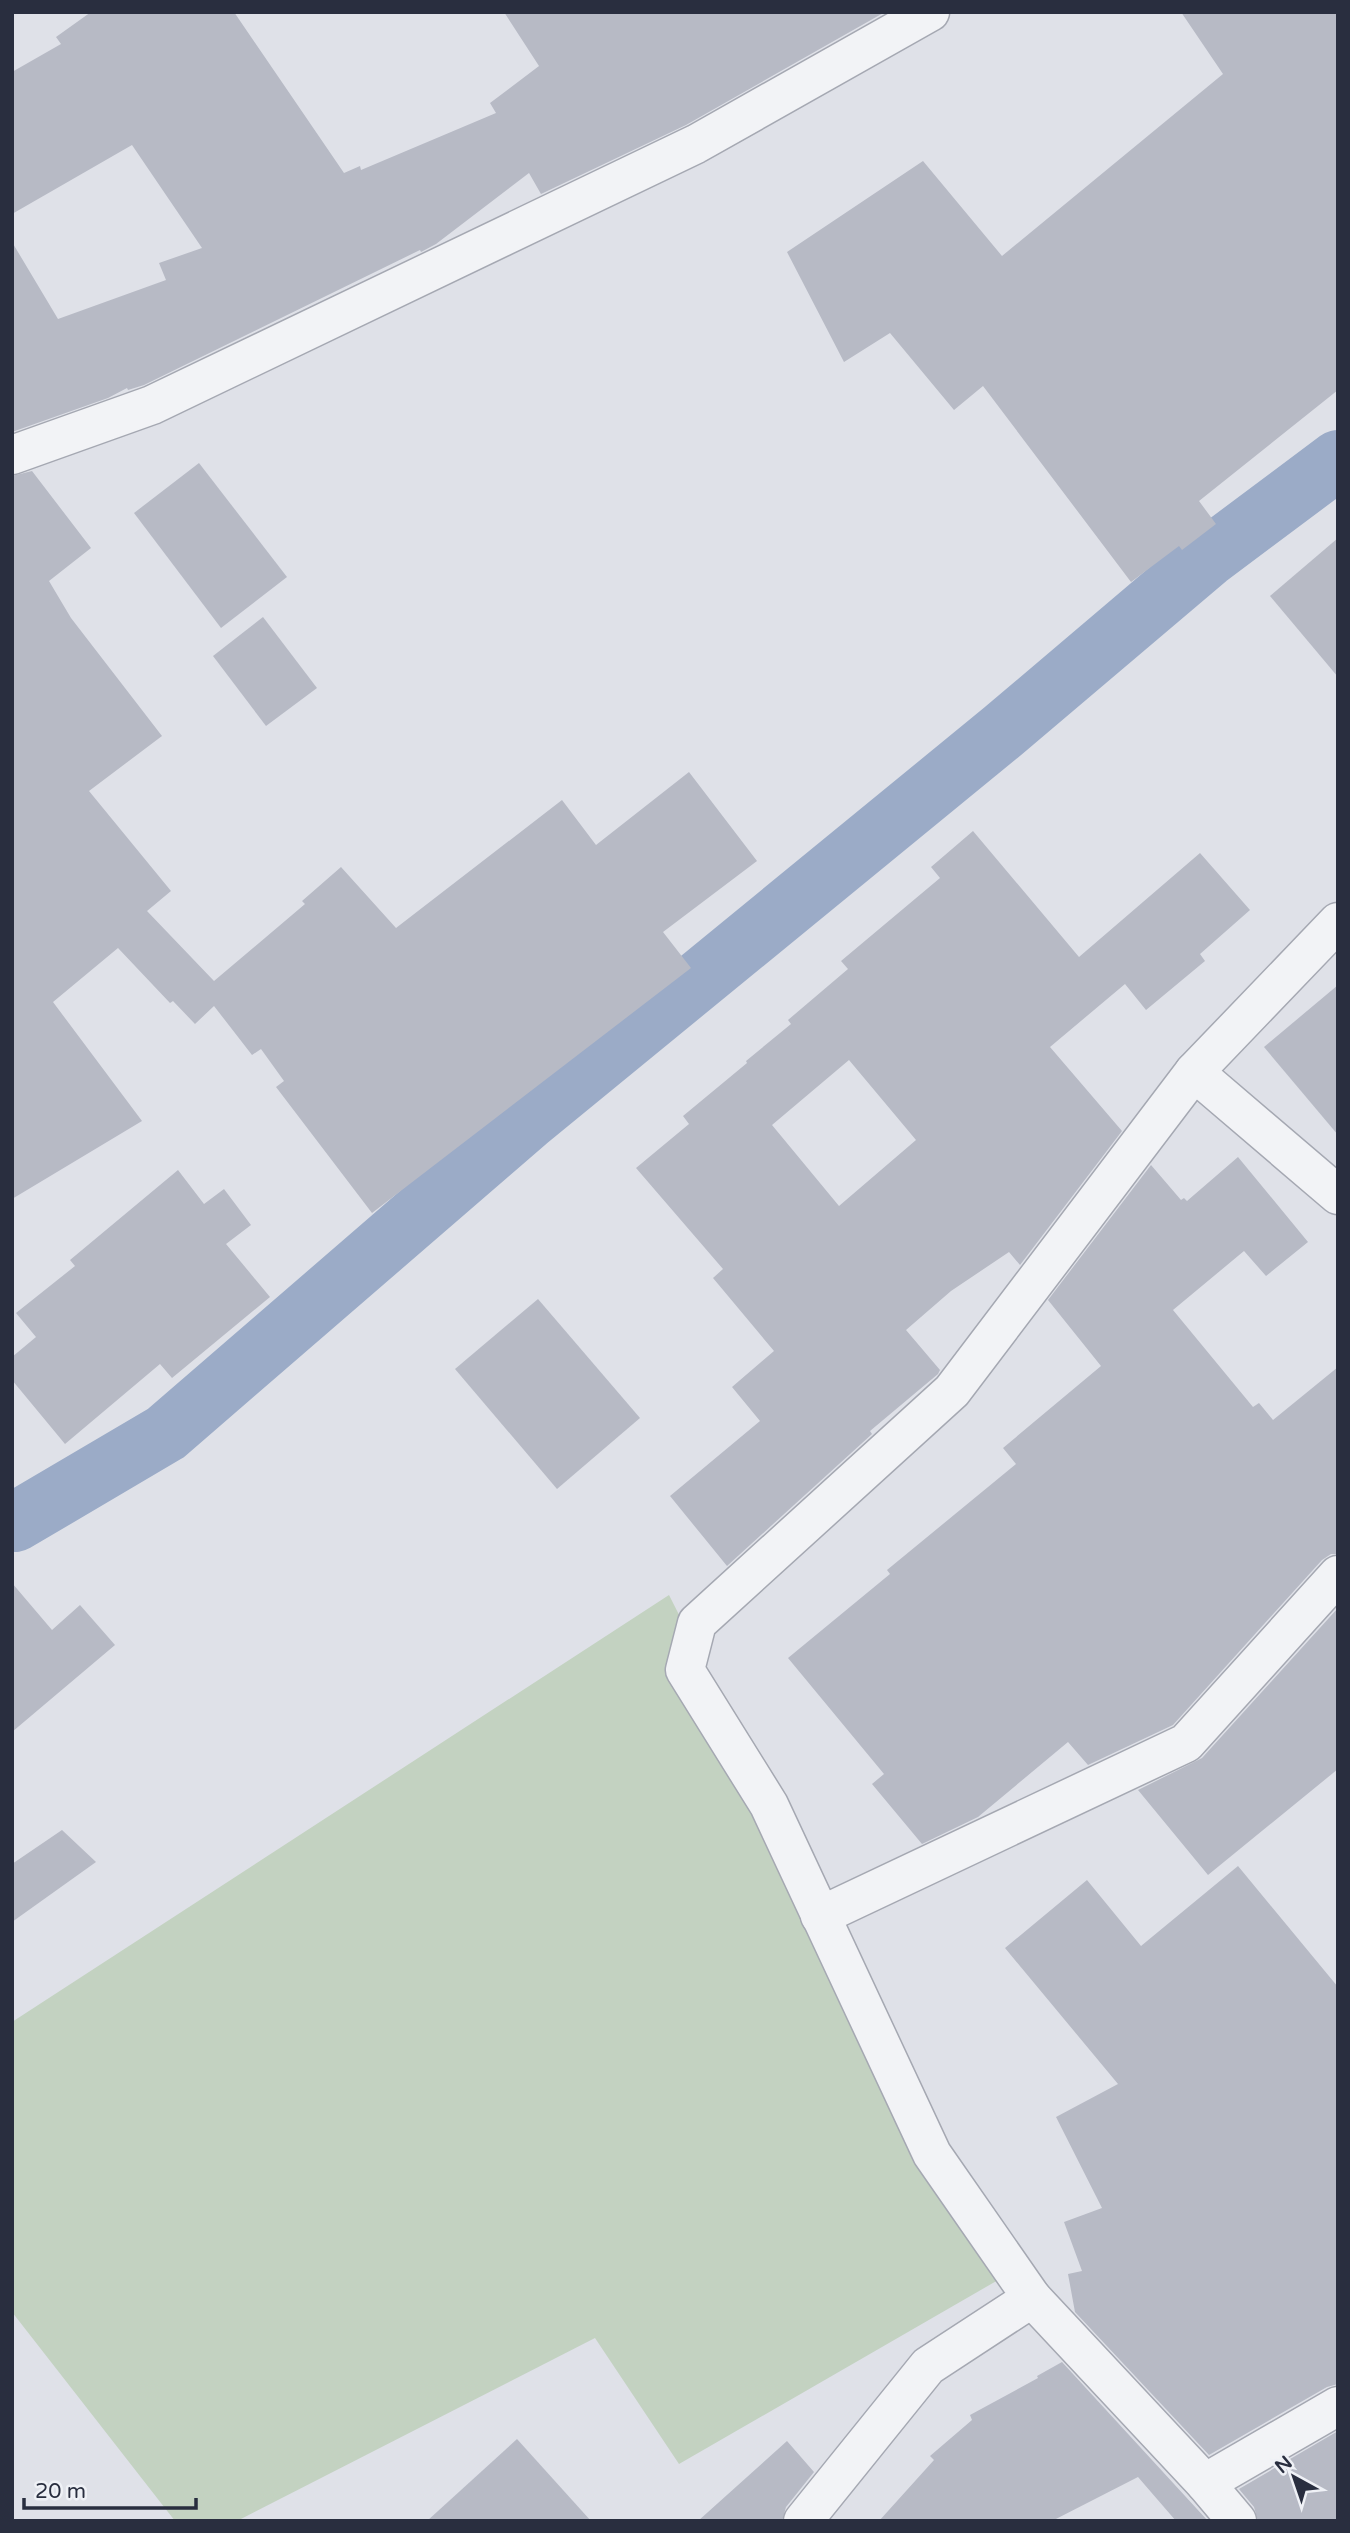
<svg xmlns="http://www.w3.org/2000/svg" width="1350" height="2533" font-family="'Varela Round',sans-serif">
<rect width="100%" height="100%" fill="#dfe1e8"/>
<path fill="#c3d2c1" d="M669 1595 1012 2272 679 2464 595 2338 237 2521H175L12 2312V2022Z"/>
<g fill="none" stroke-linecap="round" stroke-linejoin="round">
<path stroke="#9babc7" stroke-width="60" d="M15 1522 166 1433 528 1120 1003 731 1207 558 1338 460"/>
</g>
<g fill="#b7bac5" fill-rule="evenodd">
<path d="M91 12H234L344 173 360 166 361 170 496 113 490 103 539 66 504 12H885L686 125 541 194 529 173 436 244 421 252 420 250 144 385 128 390 127 388 108 398 12 432V242L58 319 166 280 159 263 202 248 132 145 12 214V72L61 44 56 37Z"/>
<path d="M1181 12H1338V390L1199 501 1216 524 1182 550 1179 546 1131 582 983 386 954 410 890 333 844 362 787 252 923 161 1002 256 1223 74Z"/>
<path d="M199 463 287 577 221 628 134 513Z"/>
<path d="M32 471 91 548 49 581 71 618 162 736 89 791 171 891 147 911 214 981 305 904 302 901 341 867 396 928 562 800 596 845 689 772 757 861 663 932 691 968 372 1213 276 1087 284 1081 261 1049 252 1055 214 1006 195 1024 173 1001 170 1003 118 948 53 1002 142 1121 12 1199V476Z"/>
<path d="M1338 538V677L1270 596Z"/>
<path d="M263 617 317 688 266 726 213 656Z"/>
<path d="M973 831 1079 957 1200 853 1250 910 1200 954 1205 961 1146 1010 1125 984 1050 1047 1122 1131 1020 1265 1009 1252 951 1291 906 1330 940 1370 938 1374 870 1431 872 1434 727 1566 670 1496 760 1421 732 1387 774 1351 713 1278 723 1269 636 1168 689 1124 683 1116 747 1063 746 1061 791 1024 788 1020 848 969 841 961 940 878 931 867ZM849 1060 916 1140 839 1206 772 1125Z"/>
<path d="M1338 985V1135L1264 1047Z"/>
<path d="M1238 1157 1308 1242 1266 1276 1244 1251 1173 1310 1253 1407 1259 1403 1273 1420 1338 1367V1554H1331L1322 1560 1173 1725 1088 1765 1068 1742 978 1817 922 1844 872 1784 884 1774 788 1658 890 1574 887 1570 1016 1464 1003 1448 1101 1366 1048 1300 1151 1165 1181 1200 1184 1198 1187 1201Z"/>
<path d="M178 1170 204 1204 224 1189 251 1225 226 1244 270 1297 172 1378 160 1364 65 1444 12 1380V1357L36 1337 16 1313 75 1266 70 1260Z"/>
<path d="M538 1299 640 1418 557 1489 455 1369Z"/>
<path d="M12 1583 52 1630 80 1605 115 1645 12 1732Z"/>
<path d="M1338 1608V1769L1208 1875 1138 1790 1202 1758Z"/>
<path d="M62 1830 96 1862 12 1922V1864Z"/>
<path d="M1238 1866 1338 1987V2384L1327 2387 1209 2455 1075 2312 1068 2274 1082 2271 1064 2222 1102 2208 1056 2117 1118 2084 1005 1948 1087 1880 1141 1946Z"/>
<path d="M1062 2362 1208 2521H1176L1138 2477 1052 2521H879L934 2460 930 2456 972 2420 970 2415 1038 2378 1037 2376Z"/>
<path d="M1338 2431V2521H1258L1254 2507 1239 2489Z"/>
<path d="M517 2439 591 2521H427Z"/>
<path d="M787 2441 814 2472 786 2507 782 2521H698Z"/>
</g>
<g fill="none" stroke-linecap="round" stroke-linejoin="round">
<defs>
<g id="minor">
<path d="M1194 1072 1338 1195"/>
<path d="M820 1916 1186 1743 1338 1575"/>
<path d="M1032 2298 1205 2483 1237 2521"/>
<path d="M1205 2483 1338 2406"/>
<path d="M803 2521 928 2366 1032 2298 932 2154 769 1805 685 1670 697 1623 952 1391 1194 1072 1338 922"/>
</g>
<path id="tertiary" d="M12 455 152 405 696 144 930 12"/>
</defs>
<use href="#minor" stroke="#a5a8b2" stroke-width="41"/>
<use href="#tertiary" stroke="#a5a8b2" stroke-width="41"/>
<use href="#minor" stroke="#f2f3f6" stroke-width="38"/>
<use href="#tertiary" stroke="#f2f3f6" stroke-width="38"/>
</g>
<rect width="1350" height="2533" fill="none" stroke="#292e3f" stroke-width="28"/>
<g transform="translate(1294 2477) rotate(320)" stroke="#eff1f6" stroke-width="5" paint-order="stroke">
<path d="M0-5L12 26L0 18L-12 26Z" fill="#292e3f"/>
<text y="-10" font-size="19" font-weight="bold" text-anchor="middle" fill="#292e3f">N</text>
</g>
<path d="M24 2498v10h172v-10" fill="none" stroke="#292e3f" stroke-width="3.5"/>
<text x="35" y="2498" font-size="21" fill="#292e3f" stroke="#eff1f6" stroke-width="5" paint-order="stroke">20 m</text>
</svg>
